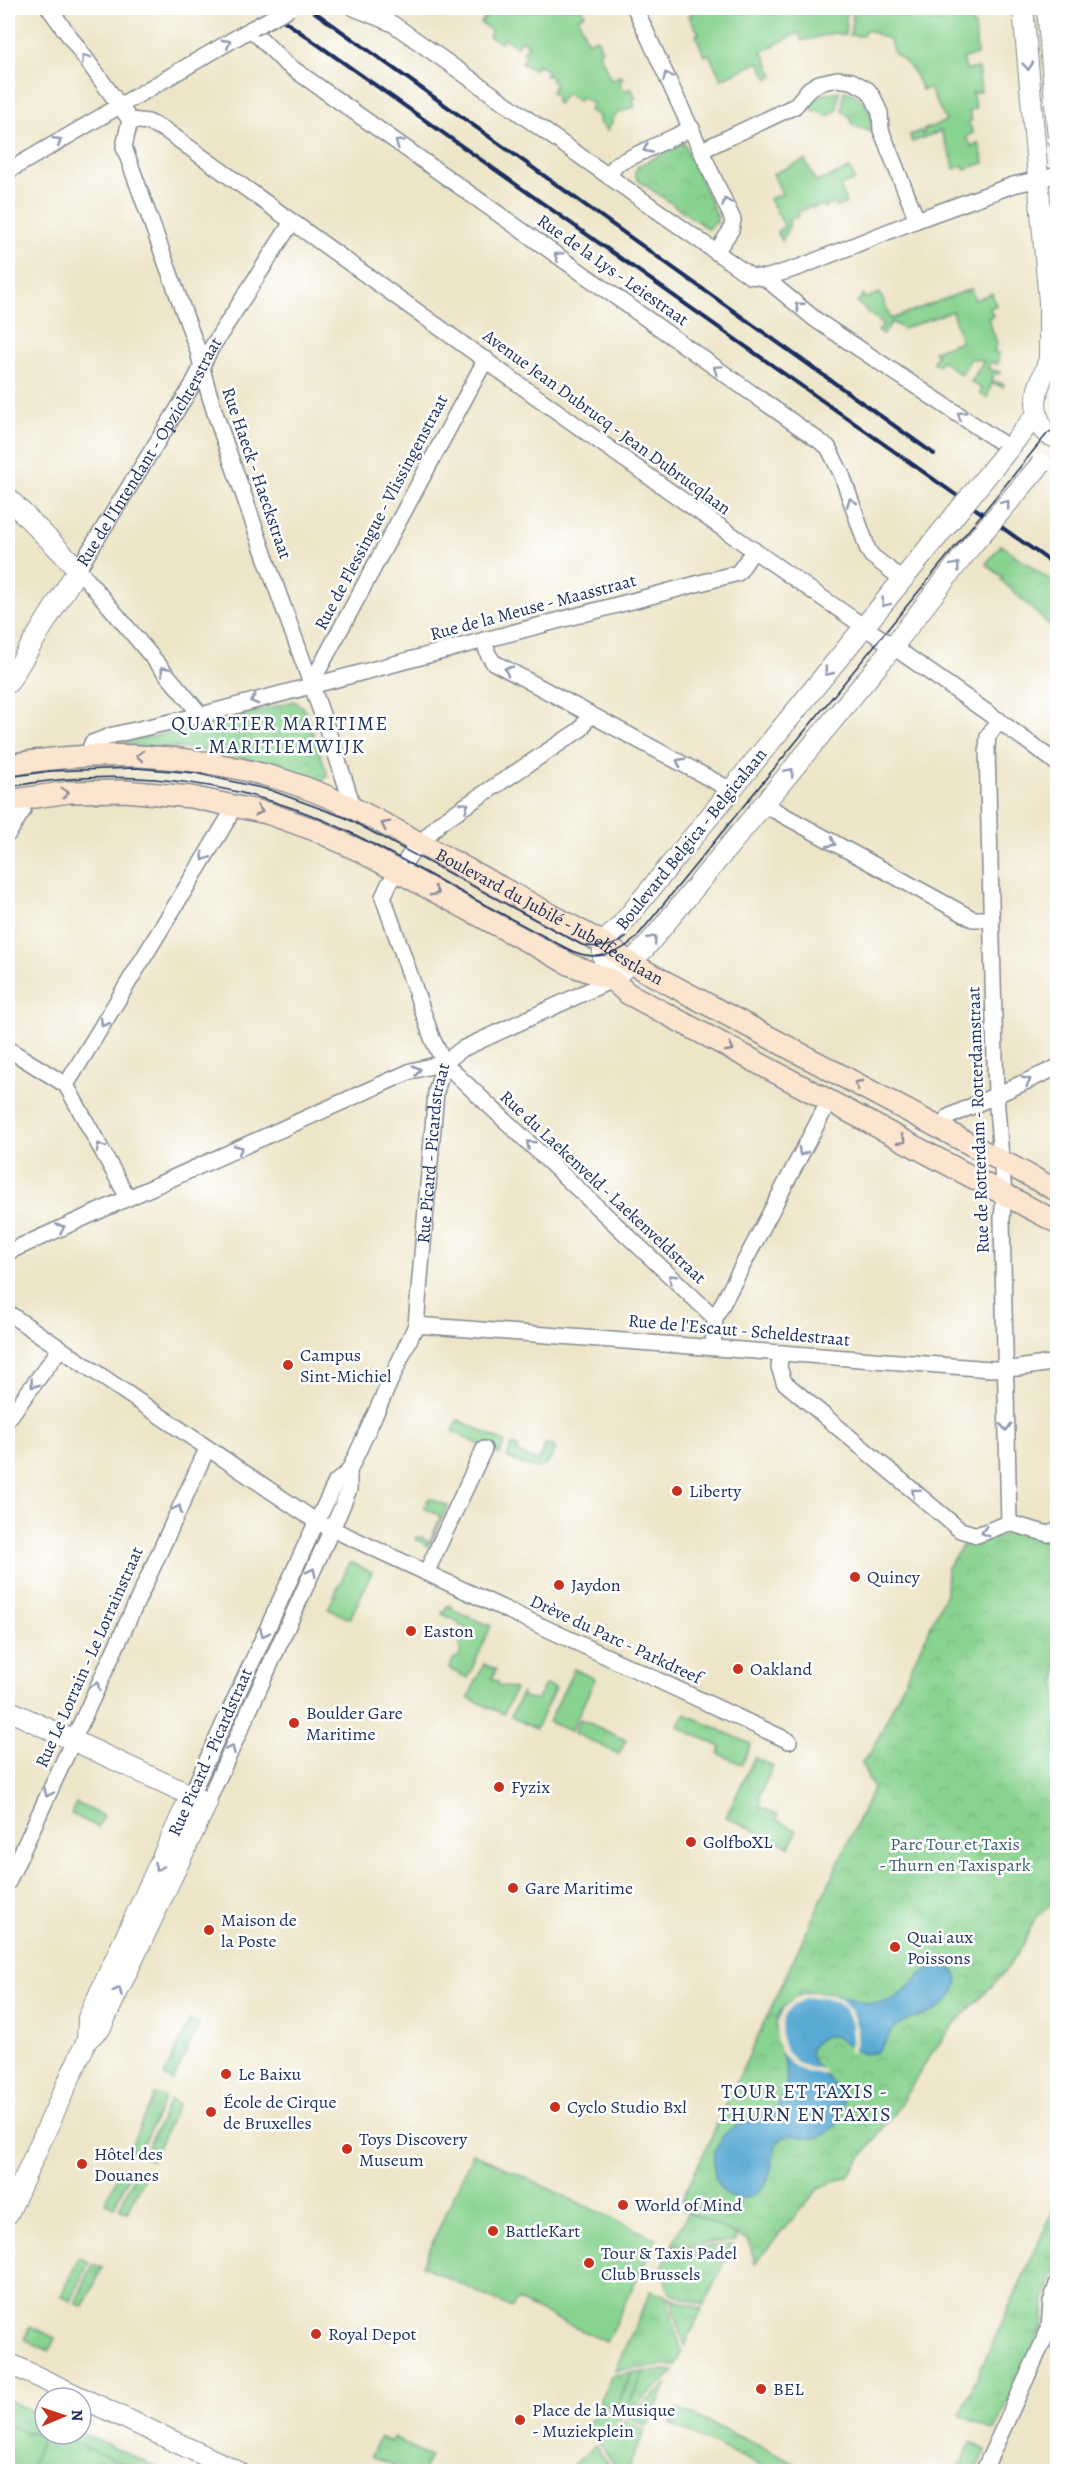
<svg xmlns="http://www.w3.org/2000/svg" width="1065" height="2479" font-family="Alegreya,serif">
<defs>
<pattern id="grass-tufts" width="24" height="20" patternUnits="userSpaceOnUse" patternTransform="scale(1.5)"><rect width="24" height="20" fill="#89d390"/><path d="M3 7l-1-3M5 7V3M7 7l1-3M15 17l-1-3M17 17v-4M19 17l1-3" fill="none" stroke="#76b57f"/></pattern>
<pattern id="park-crowns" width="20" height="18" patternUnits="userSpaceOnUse" patternTransform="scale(1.5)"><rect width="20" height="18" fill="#89d390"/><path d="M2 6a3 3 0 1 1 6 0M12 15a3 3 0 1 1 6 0" fill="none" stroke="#76b57f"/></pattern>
</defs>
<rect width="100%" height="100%" fill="#fff"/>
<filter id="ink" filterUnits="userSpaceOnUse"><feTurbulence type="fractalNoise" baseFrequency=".0167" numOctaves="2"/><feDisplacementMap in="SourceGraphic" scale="12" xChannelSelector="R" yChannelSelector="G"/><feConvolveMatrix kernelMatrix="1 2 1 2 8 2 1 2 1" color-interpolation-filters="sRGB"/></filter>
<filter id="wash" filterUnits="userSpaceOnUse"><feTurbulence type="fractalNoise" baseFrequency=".008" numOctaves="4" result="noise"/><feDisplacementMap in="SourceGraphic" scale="24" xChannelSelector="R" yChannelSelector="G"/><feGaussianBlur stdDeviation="1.35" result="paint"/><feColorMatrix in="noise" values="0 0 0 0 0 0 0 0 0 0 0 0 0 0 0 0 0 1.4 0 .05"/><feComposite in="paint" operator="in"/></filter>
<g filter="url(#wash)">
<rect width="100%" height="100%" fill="#ede5c7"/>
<g fill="url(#grass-tufts)" stroke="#528177" stroke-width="1.5">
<path d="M839 91 837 110 828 116 806 107 821 95Z"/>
<path d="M844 91C865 96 874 112 871 132L852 125 851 118 842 111Z"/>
<path d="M190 2020 199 2024 173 2081 164 2076Z"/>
<path d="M155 2094 165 2098 139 2154 129 2150Z"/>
<path d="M170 2100 178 2104 152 2161 143 2157Z"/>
<path d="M122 2167 131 2171 114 2207 105 2203Z"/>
<path d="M135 2173 144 2178 127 2213 119 2209Z"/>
<path d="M1057 2202V2266L1045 2299 1043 2327 994 2431 960 2415Z"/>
<path d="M688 2212 737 2235 734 2241 672 2246Z"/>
<path d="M732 2245 704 2305 669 2293 662 2268 670 2249Z"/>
<path d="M79 2257 89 2262 71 2301 61 2296Z"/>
<path d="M93 2264 102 2268 84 2307 75 2303Z"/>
<path d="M651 2291 666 2296 682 2352 676 2365 615 2370Z"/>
<path d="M670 2298 702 2309 685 2346Z"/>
<path d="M30 2326 55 2338 49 2351 24 2339Z"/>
<path d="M674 2370 671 2375 624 2415 644 2372Z"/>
<path d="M632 2373 615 2410 600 2402 612 2375Z"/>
<path d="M667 2384 647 2427 628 2417Z"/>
<path d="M598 2405 621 2418 596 2440 587 2428Z"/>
<path d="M677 2408 805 2467 803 2471H772L670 2424Z"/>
<path d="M625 2420 645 2431 626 2471H619L599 2443Z"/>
<path d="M971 2442 986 2450 976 2471 957 2472Z"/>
<path d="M595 2446 614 2471H567L568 2470Z"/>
</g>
<g fill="url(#park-crowns)" stroke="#528177" stroke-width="1.5">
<path d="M684 143 717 216V222L708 229 638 180 635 173 638 166Z"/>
<path d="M1001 545 1057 585V632L1001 580 1003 578 986 564Z"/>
<path d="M294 701 304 708 328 776 321 783 246 759 196 749 121 746 125 742 210 725Z"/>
<path d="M1016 1531 1057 1534V1901L1035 1918 1023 1945 1008 1967 991 1987 955 2023 931 2054 897 2109 848 2176 819 2188 755 2263 749 2241 682 2209 685 2202 682 2200 873 1788 861 1763 872 1751 946 1593 947 1567 966 1541C984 1541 999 1533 1016 1531Z"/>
<path d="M76 1803 103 1816 98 1827 71 1814Z"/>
<path d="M8 2400 45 2417V2434L81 2433 165 2471H8Z"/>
<path d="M380 2437 391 2442 393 2438 430 2456 423 2471H406L371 2456Z"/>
</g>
<g fill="#89d390" stroke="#528177" stroke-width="1.5">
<path d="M492 8H582L585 14 578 18 588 42 597 38 602 50 599 52 611 80 621 75 623 79 619 81 624 91 631 88 636 98 632 100 635 106 616 114 607 131 598 121 600 117 589 110 593 104 582 97 578 101 566 93 558 104 555 101 557 97 551 92 556 84 551 81 552 78 547 75 545 76 548 71 537 64 533 70 521 63 527 55 523 53 529 45 521 40 516 46 504 38 501 43 489 36 492 31 481 23Z"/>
<path d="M694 8H709L711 10 716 8H842L847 10 845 35 834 33 802 41 798 33 762 51 774 76 768 79 759 62 721 79 709 54 704 56 696 35 699 33 688 15 695 12Z"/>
<path d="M854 8H902V11H907L906 18 929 8 928 20 939 22 941 10 962 13 963 10 975 11 973 13 972 25H975L977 55 963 58 966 70 978 68 981 92 972 93 976 108 969 112 972 120 968 122 973 133 966 137 972 147 979 143 984 163 965 169 963 165 954 169 952 157H951L941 131 912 142 910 135 920 131 922 134H924L923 130 946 121 929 88 922 90C914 71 911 65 894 53L890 40 866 29 862 36 850 35Z"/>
<path d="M805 160 816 182 850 169 855 180 840 186 846 203 836 207 834 203 824 208 823 205 813 208 812 206 798 212 799 216 788 220 790 224 782 241 777 231 785 226 776 211 777 207H774L769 199 782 194 773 174Z"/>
<path d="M971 289 975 300 992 293 996 305 990 308 993 316 988 318 997 343 994 352 998 353V364L990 362 988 369 1000 372 999 374 994 373 992 381 1004 384 1003 387 992 383 987 398 980 394 982 389 971 382 984 361 971 358 961 375 942 360 938 366 933 362 937 355 934 351 961 341 952 311 903 329 892 322 883 334 878 331 883 325 879 322 880 320 867 313 868 311 857 303 863 294 865 299 880 293 891 319Z"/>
<path d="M458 1420 505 1442 499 1454 453 1432Z"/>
<path d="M546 1444 556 1449C544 1478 530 1468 507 1457L512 1445 519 1448 517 1452 538 1462Z"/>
<path d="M429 1498 448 1506 429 1546 415 1539 416 1537H422L426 1541H430L440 1519 439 1515 424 1508Z"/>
<path d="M350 1562 372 1572 350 1619 328 1609Z"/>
<path d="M448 1605 453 1607 452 1610 491 1626 468 1678 449 1669 454 1658H458L461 1651 459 1647 466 1631 465 1628 459 1625V1622L442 1614Z"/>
<path d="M484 1664 496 1670 492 1679 498 1682V1685L515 1689 504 1714 468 1698Z"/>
<path d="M574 1669 595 1679 571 1731 549 1722Z"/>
<path d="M548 1685 555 1688 536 1729 511 1717 522 1693 523 1697 538 1700 544 1686Z"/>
<path d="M685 1714 751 1744 742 1764 719 1754 721 1747 678 1727Z"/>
<path d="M580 1719 626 1740 619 1754 574 1733Z"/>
<path d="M754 1758 773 1766 758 1798 761 1800 759 1806 778 1815 776 1820 797 1830 790 1847 726 1817Z"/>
<path d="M473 2153 656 2239 606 2342 516 2300 512 2308 422 2266Z"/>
<path d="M644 2372 624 2415 615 2410 632 2373Z"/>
<path d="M8 2425 28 2433 29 2431 43 2438 29 2471H8Z"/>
<path d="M81 2433 165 2471H140L67 2439 70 2434Z"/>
</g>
<path fill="#58a9d3" stroke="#3a6c98" stroke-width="1.5" d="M936 1966C971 1966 957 1996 938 2009 925 2017 910 2017 898 2025 889 2031 886 2043 878 2051 852 2065 839 2022 817 2041 793 2062 842 2079 843 2104 843 2123 827 2139 808 2138 799 2137 790 2132 782 2138 767 2151 779 2183 751 2196 715 2212 702 2155 726 2133 747 2112 771 2133 785 2091 795 2059 755 2026 793 1999 820 1980 851 2006 880 2003 906 2000 913 1974 936 1966Z"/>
<path fill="#ede5c7" d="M813 1992 828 1993 841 1999 852 2012 857 2028V2040L852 2053 848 2050 852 2040V2024L845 2009 839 2003 824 1997 807 1998 793 2005 787 2012 783 2019 781 2035 786 2051 796 2062 811 2068H821L827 2073H823L806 2072 791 2064 781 2052 776 2039 777 2023 783 2009 794 1998Z"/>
</g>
<g filter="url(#ink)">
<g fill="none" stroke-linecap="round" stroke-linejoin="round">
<defs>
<g id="minor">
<path d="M49 8 130 120 124 147 198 351C209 402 228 450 245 499 279 599 318 697 350 797L349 807"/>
<path d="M354 8 393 24 750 276 765 278 816 320 1009 448"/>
<path d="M635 8 733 220 731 230 716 252"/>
<path d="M251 29 285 63 828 447 842 475 868 550 872 556 903 580"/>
<path d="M130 120 148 122 165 130C360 271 555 411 752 549 854 621 958 689 1058 764"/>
<path d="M702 150 795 106 809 89 819 83 837 79 852 81 868 90 874 99 880 113 881 130 917 220"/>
<path d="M8 171 253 28"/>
<path d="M608 176 617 164 692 128"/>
<path d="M765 278 800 267 917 220 1013 185 1058 175"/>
<path d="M484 640 488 654 493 662 731 790"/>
<path d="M311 684 486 359"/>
<path d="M590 714 581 729 441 822 412 852 389 884 383 897 432 1038 444 1063 715 1318"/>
<path id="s1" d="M201 715 78 569 192 386 210 350 292 222"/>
<path d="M999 720 988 736 987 747 996 1096 1004 1194 1002 1219 1009 1523"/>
<path d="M88 756 92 743 113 735 201 715 738 573 754 550"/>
<path d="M763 804 973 919H992"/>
<path d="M8 834 23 810 22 799"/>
<path d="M8 1049 66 1085 128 1198"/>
<path d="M66 1085 228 819 233 805"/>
<path d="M942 1129 948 1117 1058 1067"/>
<path d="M8 1252 411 1071 444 1063 462 1049 612 980"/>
<path d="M8 1313 317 1522 789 1741"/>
<path d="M416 1325 991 1369 1018 1368 1058 1362"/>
<path d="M713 1347 715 1318 829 1101"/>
<path d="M781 1353 779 1367 784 1382 960 1530 977 1535 1009 1523"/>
<path d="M8 1419 60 1349"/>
<path d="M1009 1523 1048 1534 1058 1530"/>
<path d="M426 1573 484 1449"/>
<path d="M191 1795 308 1540 336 1482 349 1471"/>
<path id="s2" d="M207 1803 341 1509 349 1489V1471L416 1325 436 1092 444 1063"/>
<path d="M8 1882 207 1449"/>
<path d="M983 2472 1049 2329 1051 2302 1058 2281"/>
</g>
<g id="tertiary">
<path d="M1023 8 1049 302V359L1038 389 1036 403 1037 414 1043 430 1047 434 1058 439"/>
<path d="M1047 8 1058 139"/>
<path d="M1006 452 1037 414"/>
<path d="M8 498 78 569 8 683"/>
<path d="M947 525 622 924 603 943V957L612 980 646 947 880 663 972 545"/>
<path d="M8 1710 207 1803 101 2027 87 2040"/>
<path d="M8 2214 87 2040 88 2018 191 1795"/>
<path d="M8 2363 239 2472"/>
</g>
<g id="secondary">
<path id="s3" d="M8 765C93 750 181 753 265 775 328 791 387 825 443 856 497 885 550 914 603 943L630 963 1058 1191"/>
<path d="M8 801 69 792 125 791 191 797 267 813 315 830 360 851 571 965 612 980 627 993 1058 1223"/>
</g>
</defs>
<use href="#minor" stroke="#848a92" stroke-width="18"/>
<use href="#tertiary" stroke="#848a92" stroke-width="22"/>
<use href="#secondary" stroke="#848a92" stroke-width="24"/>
<use href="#minor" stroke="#fff" stroke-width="15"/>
<use href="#tertiary" stroke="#fff" stroke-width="20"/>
<use href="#secondary" stroke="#fce5cf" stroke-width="21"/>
<g stroke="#1b2f5e" stroke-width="1.5">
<path d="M8 777 51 771 136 768 195 773 270 790 346 818 582 945C597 948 614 948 627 937"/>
<path d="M8 787C105 769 205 776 298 810 343 826 386 851 428 874 476 900 524 926 572 951 596 961 616 956 635 939L1047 434 1058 426"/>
</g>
<g stroke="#1b2f5e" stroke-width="4">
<path d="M266 8 1058 567"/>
<path d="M309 8 934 454"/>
</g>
<defs>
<path id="minor-bridge" d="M253 28 290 8"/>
<g id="tertiary-bridge">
<path d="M947 525 1006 452"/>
<path d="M972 545 1041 464"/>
</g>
</defs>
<use href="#minor-bridge" stroke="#848a92" stroke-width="18" stroke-linecap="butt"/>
<use href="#tertiary-bridge" stroke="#848a92" stroke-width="22" stroke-linecap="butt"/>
<use href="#minor-bridge" stroke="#fff" stroke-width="15"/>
<use href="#tertiary-bridge" stroke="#fff" stroke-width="20"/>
</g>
<defs><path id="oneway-chevron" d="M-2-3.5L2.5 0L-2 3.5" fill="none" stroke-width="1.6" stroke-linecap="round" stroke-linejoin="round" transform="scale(1.5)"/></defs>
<g stroke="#8d97ae">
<use href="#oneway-chevron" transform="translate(227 43) rotate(-30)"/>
<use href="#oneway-chevron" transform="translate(85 58) rotate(-126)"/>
<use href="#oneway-chevron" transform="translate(1028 66) rotate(85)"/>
<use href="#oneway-chevron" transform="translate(667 76) rotate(-115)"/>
<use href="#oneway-chevron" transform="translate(58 141) rotate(-31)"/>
<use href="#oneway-chevron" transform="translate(399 143) rotate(-145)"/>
<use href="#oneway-chevron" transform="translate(647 149) rotate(155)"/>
<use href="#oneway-chevron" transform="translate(726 202) rotate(-113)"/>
<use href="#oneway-chevron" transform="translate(558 256) rotate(-145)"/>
<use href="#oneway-chevron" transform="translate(799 306) rotate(-141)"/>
<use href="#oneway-chevron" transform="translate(717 369) rotate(-145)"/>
<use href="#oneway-chevron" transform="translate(961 415) rotate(-146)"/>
<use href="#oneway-chevron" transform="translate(851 502) rotate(-109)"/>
<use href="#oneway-chevron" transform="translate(1006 504) rotate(-50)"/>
<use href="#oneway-chevron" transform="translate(956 566) rotate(-52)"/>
<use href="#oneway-chevron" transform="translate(885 603) rotate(128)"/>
<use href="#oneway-chevron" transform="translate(164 670) rotate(-130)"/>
<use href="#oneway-chevron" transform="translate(508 670) rotate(-152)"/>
<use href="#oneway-chevron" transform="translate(828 672) rotate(129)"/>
<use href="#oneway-chevron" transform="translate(254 700) rotate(165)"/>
<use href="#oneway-chevron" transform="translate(680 762) rotate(-152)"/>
<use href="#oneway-chevron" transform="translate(790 772) rotate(-50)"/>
<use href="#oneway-chevron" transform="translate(465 806) rotate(-34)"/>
<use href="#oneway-chevron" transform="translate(832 843) rotate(28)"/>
<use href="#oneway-chevron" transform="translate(205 857) rotate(121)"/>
<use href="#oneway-chevron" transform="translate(653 939) rotate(-51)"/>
<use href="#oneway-chevron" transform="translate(104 1023) rotate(121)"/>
<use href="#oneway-chevron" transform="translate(417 1070) rotate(-15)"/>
<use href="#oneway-chevron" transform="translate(1027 1081) rotate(-25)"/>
<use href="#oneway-chevron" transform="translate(530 1144) rotate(-137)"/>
<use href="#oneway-chevron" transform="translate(100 1147) rotate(-119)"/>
<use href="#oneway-chevron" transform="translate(239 1149) rotate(-24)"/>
<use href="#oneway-chevron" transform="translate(802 1152) rotate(118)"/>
<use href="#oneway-chevron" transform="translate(61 1228) rotate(-24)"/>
<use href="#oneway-chevron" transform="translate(672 1278) rotate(-137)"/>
<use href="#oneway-chevron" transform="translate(34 1384) rotate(127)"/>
<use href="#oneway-chevron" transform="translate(1006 1427) rotate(88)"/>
<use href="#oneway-chevron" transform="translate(915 1492) rotate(-140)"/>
<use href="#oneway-chevron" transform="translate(178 1509) rotate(-65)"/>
<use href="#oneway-chevron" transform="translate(985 1532) rotate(164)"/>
<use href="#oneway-chevron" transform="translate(312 1572) rotate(-64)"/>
<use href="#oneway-chevron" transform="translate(264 1633) rotate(115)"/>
<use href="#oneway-chevron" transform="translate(96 1686) rotate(-66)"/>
<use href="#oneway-chevron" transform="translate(231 1749) rotate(-66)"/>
<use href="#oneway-chevron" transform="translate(48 1793) rotate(115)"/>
<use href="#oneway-chevron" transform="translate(158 1867) rotate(115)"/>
<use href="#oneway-chevron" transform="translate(118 1991) rotate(-65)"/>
</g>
<g stroke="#8c8a96">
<use href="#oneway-chevron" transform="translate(140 756) rotate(-178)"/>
<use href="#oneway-chevron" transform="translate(65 793) rotate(-6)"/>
<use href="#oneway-chevron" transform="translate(259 811) rotate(13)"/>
<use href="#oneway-chevron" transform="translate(385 825) rotate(-153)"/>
<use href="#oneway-chevron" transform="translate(435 892) rotate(28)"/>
<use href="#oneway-chevron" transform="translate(730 1048) rotate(28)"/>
<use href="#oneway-chevron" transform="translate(858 1084) rotate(-152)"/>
<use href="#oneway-chevron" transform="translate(902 1140) rotate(29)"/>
</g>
</g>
<g fill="#c8321e" stroke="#fff" stroke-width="2">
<circle cx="288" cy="1365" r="6"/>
<circle cx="677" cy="1491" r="6"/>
<circle cx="855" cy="1577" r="6"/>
<circle cx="559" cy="1585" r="6"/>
<circle cx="411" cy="1631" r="6"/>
<circle cx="738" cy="1669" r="6"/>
<circle cx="294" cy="1723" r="6"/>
<circle cx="499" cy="1787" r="6"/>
<circle cx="691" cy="1842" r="6"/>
<circle cx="513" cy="1888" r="6"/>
<circle cx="209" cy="1930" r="6"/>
<circle cx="895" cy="1947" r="6"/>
<circle cx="226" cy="2074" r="6"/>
<circle cx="555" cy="2107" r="6"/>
<circle cx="211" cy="2112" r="6"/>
<circle cx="347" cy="2149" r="6"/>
<circle cx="82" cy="2164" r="6"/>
<circle cx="623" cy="2205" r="6"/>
<circle cx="493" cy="2231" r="6"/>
<circle cx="589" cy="2263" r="6"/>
<circle cx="316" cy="2334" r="6"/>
<circle cx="761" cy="2389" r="6"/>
<circle cx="520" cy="2420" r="6"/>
</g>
<g text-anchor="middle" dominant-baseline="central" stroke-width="5" stroke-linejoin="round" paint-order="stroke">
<g font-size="18" fill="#1b2f5e" stroke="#fff">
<text transform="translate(613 270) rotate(35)">Rue de la Lys - Leiestraat</text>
<text transform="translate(607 422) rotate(36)">Avenue Jean Dubrucq - Jean Dubrucqlaan</text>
<text stroke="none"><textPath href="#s1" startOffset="328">Rue de l'Intendant - Opzichterstraat</textPath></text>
<text transform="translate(257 473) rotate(71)">Rue Haeck - Haeckstraat</text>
<text transform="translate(381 512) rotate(-62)">Rue de Flessingue - Vlissingenstraat</text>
<text transform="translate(533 607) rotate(-15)">Rue de la Meuse - Maasstraat</text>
<text transform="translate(691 839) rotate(-51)">Boulevard Belgica - Belgicalaan</text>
<text stroke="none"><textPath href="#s3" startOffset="578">Boulevard du Jubilé - Jubelfeestlaan</textPath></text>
<text transform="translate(978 1120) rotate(-92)">Rue de Rotterdam - Rotterdamstraat</text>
<text stroke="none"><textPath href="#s2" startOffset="696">Rue Picard - Picardstraat</textPath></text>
<text transform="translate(603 1187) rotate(43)">Rue du Laekenveld - Laekenveldstraat</text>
<text transform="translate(739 1330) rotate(5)">Rue de l'Escaut - Scheldestraat</text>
<text transform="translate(616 1639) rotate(25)">Drève du Parc - Parkdreef</text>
<text transform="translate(89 1657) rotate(-66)">Rue Le Lorrain - Le Lorrainstraat</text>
<text transform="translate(210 1752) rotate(-66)">Rue Picard - Picardstraat</text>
</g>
<g font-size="18" fill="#1b2f5e" stroke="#fff" text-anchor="start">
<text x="300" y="1355">Campus<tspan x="300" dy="21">Sint-Michiel</tspan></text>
<text x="689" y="1491">Liberty</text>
<text x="867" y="1577">Quincy</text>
<text x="571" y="1585">Jaydon</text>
<text x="423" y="1631">Easton</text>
<text x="750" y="1669">Oakland</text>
<text x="306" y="1713">Boulder Gare<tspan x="306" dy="21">Maritime</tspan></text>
<text x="511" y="1787">Fyzix</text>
<text x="703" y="1842">GolfboXL</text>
<text x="525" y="1888">Gare Maritime</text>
<text x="221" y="1920">Maison de<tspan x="221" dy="21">la Poste</tspan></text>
<text x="907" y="1937">Quai aux<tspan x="907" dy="21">Poissons</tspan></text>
<text x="238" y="2074">Le Baixu</text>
<text x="223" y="2102">École de Cirque<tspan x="223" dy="21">de Bruxelles</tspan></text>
<text x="567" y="2107">Cyclo Studio Bxl</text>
<text x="359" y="2139">Toys Discovery<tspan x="359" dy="21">Museum</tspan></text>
<text x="94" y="2154">Hôtel des<tspan x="94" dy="21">Douanes</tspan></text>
<text x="635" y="2205">World of Mind</text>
<text x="505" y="2231">BattleKart</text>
<text x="601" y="2253">Tour &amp; Taxis Padel<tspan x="601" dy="21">Club Brussels</tspan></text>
<text x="328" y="2334">Royal Depot</text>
<text x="773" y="2389">BEL</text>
<text x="532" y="2410">Place de la Musique<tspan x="532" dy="21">- Muziekplein</tspan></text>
</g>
<g font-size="18" fill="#3c606d" stroke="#fff">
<text x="955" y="1844">Parc Tour et Taxis<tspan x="955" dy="21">- Thurn en Taxispark</tspan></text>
</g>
<g font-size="20" letter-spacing="1.5" fill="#1b2f5e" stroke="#fff">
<text x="280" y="723">QUARTIER MARITIME<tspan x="280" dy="23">- MARITIEMWIJK</tspan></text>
<text x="805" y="2091">TOUR ET TAXIS -<tspan x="805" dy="23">THURN EN TAXIS</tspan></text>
</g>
</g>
<rect width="1065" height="2479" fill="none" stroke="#fff" stroke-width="30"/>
<g transform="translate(63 2416) rotate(88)"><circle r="28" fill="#ffffff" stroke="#a4acbf" stroke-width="1.5"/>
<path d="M0-4.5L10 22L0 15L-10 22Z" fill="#c8321e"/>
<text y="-9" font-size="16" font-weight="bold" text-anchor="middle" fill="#1b2f5e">N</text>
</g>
</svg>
